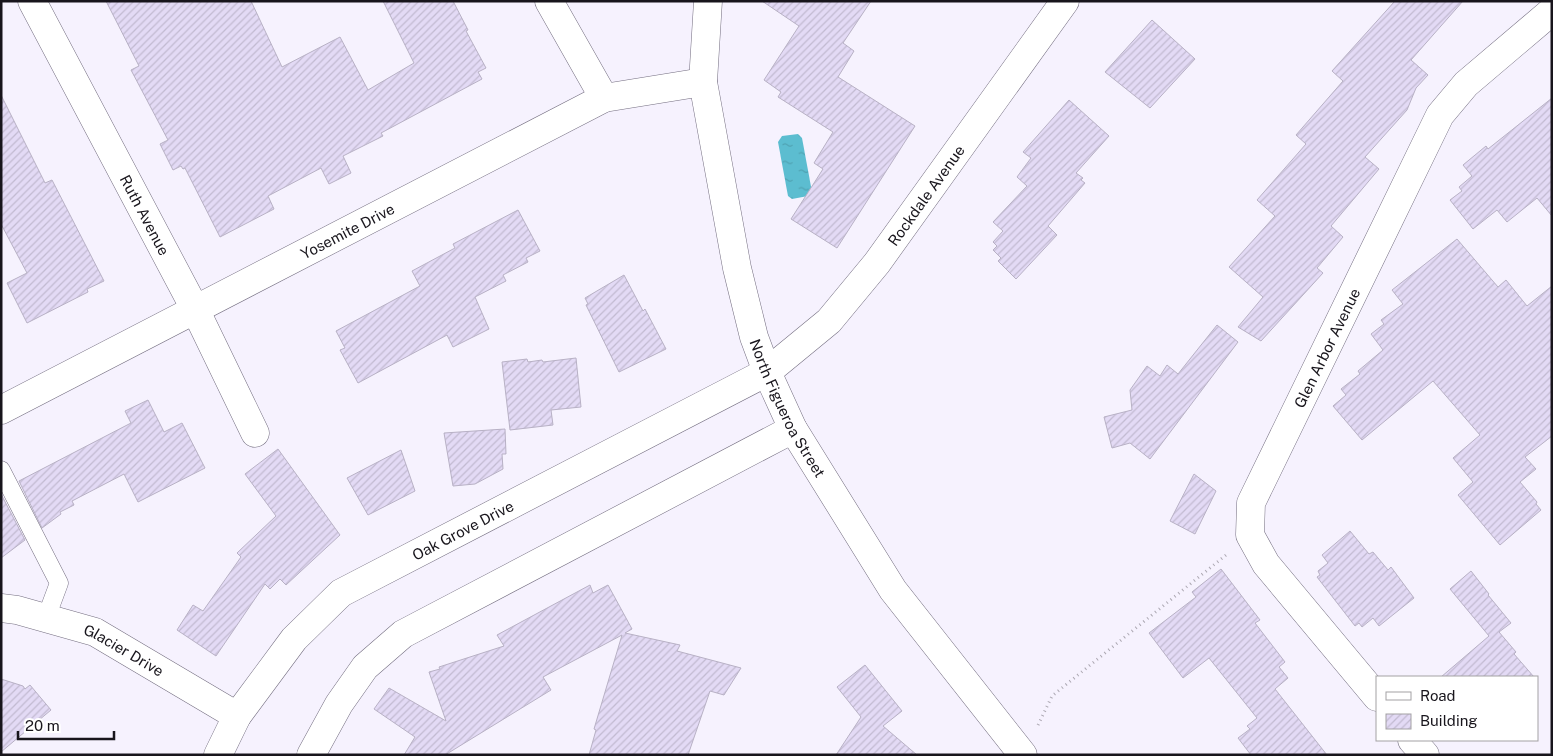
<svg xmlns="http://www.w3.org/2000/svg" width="1553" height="756" font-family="'Public Sans',sans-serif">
<defs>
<pattern id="water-ripples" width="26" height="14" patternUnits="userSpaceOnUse" patternTransform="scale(1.25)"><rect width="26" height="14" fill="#5cbdd0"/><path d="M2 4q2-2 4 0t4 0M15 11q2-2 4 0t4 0" fill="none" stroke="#4fa2b2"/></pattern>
<pattern id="building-hatch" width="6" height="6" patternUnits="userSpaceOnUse" patternTransform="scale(1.25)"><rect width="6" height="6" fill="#e3daf5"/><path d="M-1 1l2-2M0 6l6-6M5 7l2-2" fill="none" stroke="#c2bad1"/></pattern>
</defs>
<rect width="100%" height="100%" fill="#f6f2fe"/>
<path fill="url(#water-ripples)" d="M798 134 802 138 812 192 808 196 792 199 788 196 778 142 782 136Z"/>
<g fill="url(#building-hatch)" stroke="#b8b1c5">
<path d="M106 1H251L282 67 340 37 368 90 414 63 383 1H453L468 30 466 31 486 68 478 72 482 79 381 133 383 136 343 156 351 173 329 184 321 168 268 196 274 209 220 237 185 168 183 169 181 166 173 170 160 144 168 140 131 70 139 66Z"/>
<path d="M762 1H871L843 43 854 51 838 77 915 126 837 248 791 219 823 169 814 163 833 132 778 97 781 92 764 80 799 26Z"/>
<path d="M1395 1H1463L1411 60 1428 75 1416 88 1407 110 1365 157 1379 169 1331 226 1343 237 1317 268 1323 273 1261 341 1238 327 1263 297 1229 267 1275 216 1257 200 1306 144 1296 135 1343 81 1332 71Z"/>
<path d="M1152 20 1195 59 1150 108 1105 72Z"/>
<path d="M1 95 45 183 52 180 104 281 87 289 88 292 27 323 7 283 27 273 1 224Z"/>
<path d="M1552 98V216L1537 198 1507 222 1497 210 1473 229 1450 200 1462 191 1459 187 1472 176 1463 165 1486 146 1488 149Z"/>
<path d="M1069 100 1109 136 1076 173 1083 178 1081 180 1085 183 1048 226 1057 235 1016 279 998 261 1001 258 993 250 997 246 993 242 1003 231 993 222 1027 186 1017 177 1031 158 1023 152Z"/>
<path d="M518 210 540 251 526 258 528 262 503 275 506 281 475 297 489 329 453 347 447 335 358 383 340 350 345 348 336 331 420 286 412 271 455 248 453 244Z"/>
<path d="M1457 239 1498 287 1506 280 1527 306 1552 286V436L1525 457 1536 469 1520 482 1537 502 1536 504 1541 510 1500 545 1458 495 1473 482 1453 458 1480 435 1433 381 1362 440 1333 406 1346 395 1341 389 1360 374 1358 371 1383 350 1371 334 1384 324 1381 320 1403 304 1392 290Z"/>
<path d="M624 275 643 311 645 309 666 349 619 372 586 305 588 304 585 298Z"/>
<path d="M1217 325 1238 342 1150 459 1130 443 1112 448 1104 417 1132 410 1130 390 1147 366 1160 376 1167 365 1178 374Z"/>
<path d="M576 358 581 407 551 410 553 425 510 430 502 362 527 359 528 362 542 360 543 362Z"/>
<path d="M148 400 164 432 182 423 205 468 138 502 124 474 72 501 74 505 60 512 61 514 42 528 19 481 131 423 125 411Z"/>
<path d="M505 429 506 454H502L503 469 475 484 453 486 444 433Z"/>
<path d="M278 449 340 535 286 585 280 579 270 589 265 584 216 656 177 630 193 605 203 611 241 557 237 553 276 516 245 474Z"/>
<path d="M401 450 415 491 368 515 347 478Z"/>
<path d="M1194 474 1216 491 1195 534 1170 521Z"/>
<path d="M1 494 25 540 1 558Z"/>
<path d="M1350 531 1369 554 1373 552 1388 570 1391 567 1414 598 1379 626 1373 618 1362 627 1359 623 1355 626 1317 577 1320 575 1318 571 1328 563 1322 555Z"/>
<path d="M1221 569 1260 620 1255 623 1285 662 1279 667 1288 678 1275 689 1327 755H1251L1238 738 1250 729 1247 726 1257 718 1209 658 1183 678 1149 633 1196 597 1192 592Z"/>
<path d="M1471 571 1489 594 1488 595 1511 623 1499 632 1516 652 1514 654 1534 677H1441L1489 636 1450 589Z"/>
<path d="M590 585 593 593 608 585 632 629 625 633 680 645 677 651 741 668 724 695 710 691 688 755H589L596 730 594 729 622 635 543 677 551 690 445 755H404L415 737 374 709 389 688 446 721 429 672 440 669 439 667 504 646 497 635Z"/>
<path d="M865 665 902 711 883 726 917 755H836L861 717 837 687Z"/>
<path d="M1 679 23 686 25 689 30 685 51 710 1 752Z"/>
</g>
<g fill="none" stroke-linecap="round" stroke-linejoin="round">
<defs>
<path id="lane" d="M1 470 59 583 46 618"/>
<g id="street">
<path id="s1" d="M32 1 195 309 255 433"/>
<path d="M549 1 604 98"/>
<path id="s2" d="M1 608 17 610 95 632 237 716"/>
<path id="s3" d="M1377 697 1266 564 1250 535 1251 503 1440 115 1466 84 1552 11"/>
<path d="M1412 740 1425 755"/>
<path id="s4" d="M218 755 237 716 294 639 341 593 767 372 829 321 877 263 1065 1"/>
<path d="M311 755 339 704 365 667 403 634 793 429"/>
</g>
<g id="secondary">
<path id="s5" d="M708 1 703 82 737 268 754 337 767 372 793 429 893 590 1023 755"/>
<path id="s6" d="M1 410 604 98 703 82"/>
</g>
</defs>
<use href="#lane" stroke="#746e80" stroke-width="19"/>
<use href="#street" stroke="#746e80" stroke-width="29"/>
<use href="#secondary" stroke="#746e80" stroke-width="29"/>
<path stroke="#aca8b2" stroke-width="3" stroke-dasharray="1 4" stroke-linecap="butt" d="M1038 725 1052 696 1226 555"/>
<use href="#lane" stroke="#fff" stroke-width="18"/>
<use href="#street" stroke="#fff" stroke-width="28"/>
<use href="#secondary" stroke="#fff" stroke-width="28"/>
</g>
<g text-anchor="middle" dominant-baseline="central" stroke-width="4" stroke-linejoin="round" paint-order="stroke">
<g font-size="15" fill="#18151c" stroke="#fff">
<text stroke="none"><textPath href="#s4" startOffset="924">Rockdale Avenue</textPath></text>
<text stroke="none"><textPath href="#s1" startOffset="242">Ruth Avenue</textPath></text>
<text stroke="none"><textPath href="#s6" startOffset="390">Yosemite Drive</textPath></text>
<text stroke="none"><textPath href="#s3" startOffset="411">Glen Arbor Avenue</textPath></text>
<text stroke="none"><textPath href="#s5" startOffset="420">North Figueroa Street</textPath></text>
<text stroke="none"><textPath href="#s4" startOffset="342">Oak Grove Drive</textPath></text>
<text stroke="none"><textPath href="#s2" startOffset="131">Glacier Drive</textPath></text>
</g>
</g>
<rect width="1553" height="756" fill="none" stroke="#18151c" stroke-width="5"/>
<rect x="1376" y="676" width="162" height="65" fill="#ffffff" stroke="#a3a1a4"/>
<rect x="1386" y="692" width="25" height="8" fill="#ffffff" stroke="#a3a1a4"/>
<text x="1420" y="701" font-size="15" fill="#18151c">Road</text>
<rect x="1386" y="714" width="25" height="15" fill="url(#building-hatch)" stroke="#a3a1a4"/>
<text x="1420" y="726" font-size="15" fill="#18151c">Building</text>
<path d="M18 731v8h96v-8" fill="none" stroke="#18151c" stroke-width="2.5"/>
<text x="25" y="731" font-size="15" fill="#18151c" stroke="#ffffff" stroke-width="4" paint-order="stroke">20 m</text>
</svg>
